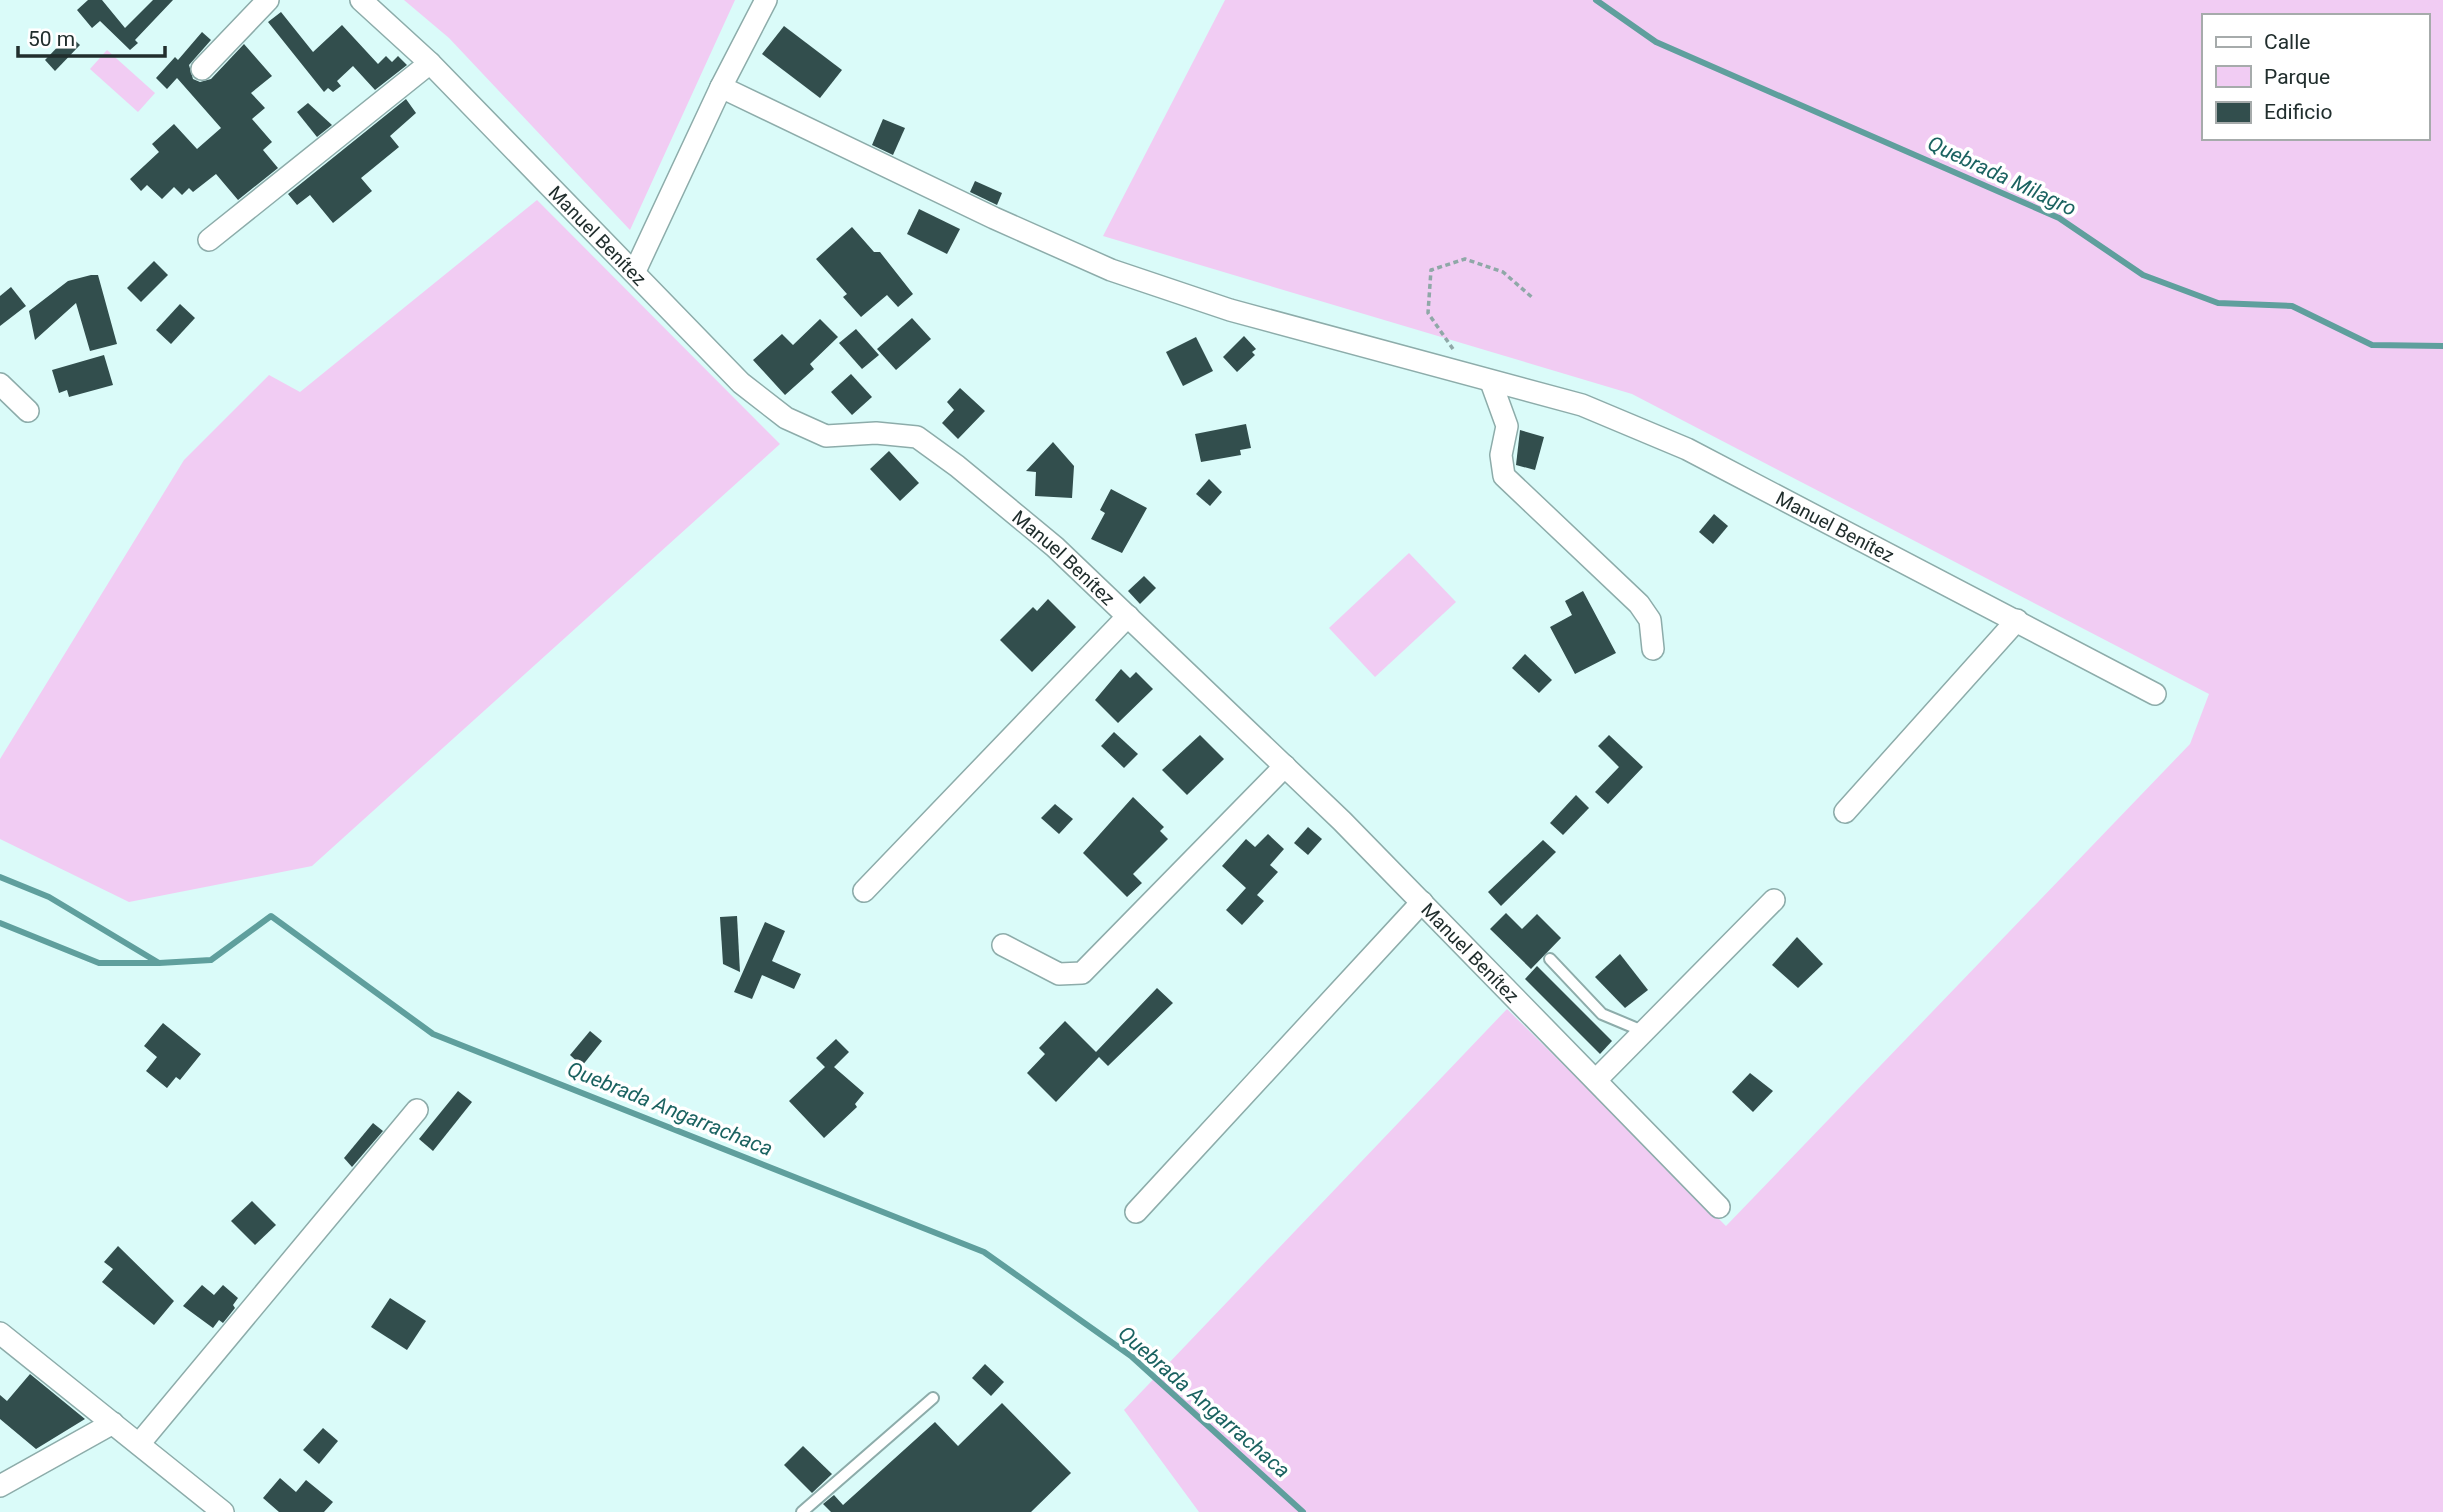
<svg xmlns="http://www.w3.org/2000/svg" width="2443" height="1512" font-family="Roboto,sans-serif">
<rect width="100%" height="100%" fill="#dafbf9"/>
<g fill="#f1ccf3" fill-rule="evenodd">
<path d="M404 0H735L630 230 449 38Z"/>
<path d="M1225 0H2443V1512H1199L1124 1410 1507 1009 1726 1226 2190 744 2209 694 1632 394 1103 236ZM2203 16H2427V138H2203Z"/>
<path d="M107 50 155 93 138 112 90 69Z"/>
<path d="M537 200 780 444 312 866 129 902 0 839V759L184 460 269 375 300 392Z"/>
<path d="M1409 553 1456 602 1375 677 1329 628Z"/>
</g>
<g fill="none" stroke-linecap="round" stroke-linejoin="round">
<g stroke="#5f9f9d" stroke-width="6">
<path d="M1596 0 1656 42 2059 218 2143 275 2218 303 2292 306 2372 345 2443 346"/>
<path d="M0 877 49 897 159 963 211 960 271 916 433 1034 984 1252 1131 1356 1303 1512"/>
<path d="M0 923 99 963H158"/>
</g>
</g>
<g fill="#324e4d">
<path d="M88 0H102L125 28 153 0H173L135 40 138 43 130 50 100 21 92 28 77 10Z"/>
<path d="M281 12 313 52 342 25 378 64 386 56 392 62 398 56 407 65 375 90 353 66 337 81 341 86 333 92 328 88 324 92 268 22Z"/>
<path d="M784 26 842 70 820 98 762 54Z"/>
<path d="M202 32 211 40 189 65 193 79 200 82 211 79 244 44 272 76 251 93 265 108 252 119 272 142 263 150 278 168 238 200 216 174 193 192 189 188 182 195 174 187 162 199 147 185 141 191 130 179 159 152 152 144 174 124 197 149 221 128 177 78 167 89 156 78 175 57 178 60Z"/>
<path d="M69 35 80 45 55 71 45 60Z"/>
<path d="M406 99 416 113 390 136 399 147 361 178 372 191 333 223 310 195 297 205 288 194Z"/>
<path d="M308 103 332 125 317 137 297 112Z"/>
<path d="M883 119 905 128 893 155 872 145Z"/>
<path d="M975 181 1002 193 997 205 970 192Z"/>
<path d="M919 209 960 229 947 254 907 234Z"/>
<path d="M852 227 874 252H880L913 294 898 307 887 295 861 317 843 297 847 294 816 259Z"/>
<path d="M154 261 168 275 141 302 127 288Z"/>
<path d="M91 275H98L117 344 90 351 76 303 35 340 29 311 68 281Z"/>
<path d="M11 287 26 306 0 326V296Z"/>
<path d="M180 304 195 318 171 344 156 330Z"/>
<path d="M912 318 931 339 896 370 877 349Z"/>
<path d="M820 319 838 337 810 364 814 369 785 395 753 360 782 334 793 345Z"/>
<path d="M856 329 879 355 862 369 839 343Z"/>
<path d="M1244 336 1256 349 1252 352 1255 355 1237 372 1223 357Z"/>
<path d="M1196 337 1213 371 1183 386 1166 352Z"/>
<path d="M104 355 113 385 69 397 67 390 59 393 52 370Z"/>
<path d="M851 374 872 397 852 415 831 392Z"/>
<path d="M960 388 985 411 958 439 942 423 954 410 947 402Z"/>
<path d="M1246 424 1251 448 1240 450 1241 455 1201 462 1195 434Z"/>
<path d="M1520 430 1544 437 1535 470 1516 465Z"/>
<path d="M1053 442 1074 466 1072 498 1035 496 1036 472 1026 471Z"/>
<path d="M889 451 919 483 900 501 870 469Z"/>
<path d="M1209 479 1222 492 1210 506 1196 494Z"/>
<path d="M1111 489 1147 508 1122 553 1091 539 1105 513 1100 510Z"/>
<path d="M1714 514 1728 526 1713 544 1699 532Z"/>
<path d="M1144 576 1156 588 1140 604 1128 591Z"/>
<path d="M1583 591 1616 653 1575 674 1550 627 1572 615 1565 601Z"/>
<path d="M1048 599 1076 627 1032 672 1000 640 1033 607 1037 611Z"/>
<path d="M1525 654 1552 680 1539 693 1512 668Z"/>
<path d="M1121 669 1130 678 1136 672 1153 689 1118 723 1095 700Z"/>
<path d="M1114 732 1138 754 1124 768 1101 746Z"/>
<path d="M1200 735 1224 759 1187 795 1162 770Z"/>
<path d="M1609 735 1643 767 1608 804 1595 792 1619 767 1598 746Z"/>
<path d="M1576 795 1589 808 1563 835 1550 823Z"/>
<path d="M1133 797 1164 827 1160 831 1168 839 1133 874 1142 883 1127 897 1083 853Z"/>
<path d="M1055 804 1073 819 1059 834 1041 818Z"/>
<path d="M1308 827 1322 839 1308 855 1294 843Z"/>
<path d="M1268 834 1284 849 1270 865 1278 872 1257 895 1264 901 1242 925 1226 910 1246 888 1222 866 1246 839 1255 847Z"/>
<path d="M1543 840 1556 852 1501 906 1488 892Z"/>
<path d="M1506 913 1522 929 1537 914 1561 938 1531 969 1490 929Z"/>
<path d="M737 916 740 972 723 964 720 917Z"/>
<path d="M765 922 785 931 772 961 801 974 794 989 762 975 752 999 734 992Z"/>
<path d="M1797 937 1823 964 1798 988 1772 965Z"/>
<path d="M1620 954 1648 990 1625 1008 1595 977Z"/>
<path d="M1537 966 1612 1041 1600 1054 1525 979Z"/>
<path d="M1157 988 1173 1003 1108 1066 1099 1057 1056 1102 1027 1073 1045 1054 1039 1048 1065 1021 1096 1052Z"/>
<path d="M163 1023 201 1054 180 1080 176 1077 167 1088 146 1071 157 1057 144 1046Z"/>
<path d="M590 1031 602 1041 582 1066 570 1055Z"/>
<path d="M836 1039 849 1052 834 1067 864 1093 855 1104 857 1107 824 1138 789 1101 825 1067 816 1058Z"/>
<path d="M1750 1073 1773 1091 1753 1112 1732 1092Z"/>
<path d="M458 1091 472 1102 433 1151 419 1139Z"/>
<path d="M373 1123 383 1131 352 1167 344 1158Z"/>
<path d="M252 1201 276 1225 255 1245 231 1221Z"/>
<path d="M118 1246 174 1301 154 1325 102 1282 113 1269 104 1262Z"/>
<path d="M202 1285 214 1295 223 1285 238 1298 233 1305 235 1308 223 1323 219 1320 213 1328 183 1306Z"/>
<path d="M390 1298 426 1321 407 1350 371 1327Z"/>
<path d="M985 1364 1004 1382 991 1396 972 1378Z"/>
<path d="M30 1374 85 1419 36 1449 0 1419V1395L7 1401Z"/>
<path d="M1002 1403 1071 1473 1031 1512H831L823 1504 834 1495 843 1505 935 1422 958 1446Z"/>
<path d="M323 1428 338 1441 319 1464 303 1450Z"/>
<path d="M803 1446 832 1474 812 1493 784 1465Z"/>
<path d="M280 1478 296 1492 306 1480 333 1502 324 1512H279L263 1498Z"/>
</g>
<g fill="none" stroke-linecap="round" stroke-linejoin="round">
<defs>
<g id="service">
<path d="M1550 959 1602 1014 1645 1032"/>
<path d="M802 1512 933 1398"/>
</g>
<g id="minor">
<path id="s1" d="M361 0 430 63 741 383 786 418 826 436 876 433 917 437 957 466 1055 547 1342 821 1719 1207"/>
<path d="M202 69 268 0"/>
<path id="s2" d="M721 87 994 218 1111 270 1230 310 1582 405 1687 449 2155 694"/>
<path d="M209 240 430 63"/>
<path d="M635 271 721 87 766 0"/>
<path d="M1491 382 1507 426 1501 455 1504 476 1639 604 1650 620 1653 649"/>
<path d="M0 384 28 411"/>
<path d="M1845 812 2017 620"/>
<path d="M864 891 1128 616"/>
<path d="M1003 945 1059 974 1082 973 1285 766"/>
<path d="M1596 1080 1774 900"/>
<path d="M1136 1212 1422 902"/>
<path d="M0 1333 223 1512"/>
<path d="M139 1444 417 1110"/>
<path d="M0 1486 113 1423"/>
</g>
</defs>
<use href="#service" stroke="#8dacaa" stroke-width="14"/>
<use href="#minor" stroke="#8dacaa" stroke-width="24"/>
<path stroke="#8fa8a7" stroke-width="3.5" stroke-dasharray="5 3.5" stroke-linecap="butt" d="M1453 349 1428 313 1431 270 1465 259 1503 272 1534 299"/>
<use href="#service" stroke="#fff" stroke-width="10"/>
<use href="#minor" stroke="#fff" stroke-width="21"/>
</g>
<g text-anchor="middle" dominant-baseline="central" stroke-width="7" stroke-linejoin="round" paint-order="stroke">
<g font-size="19" fill="#212e2d" stroke="#fff">
<text stroke="none"><textPath href="#s1" startOffset="334">Manuel Benítez</textPath></text>
<text stroke="none"><textPath href="#s2" startOffset="1202">Manuel Benítez</textPath></text>
<text stroke="none"><textPath href="#s1" startOffset="922">Manuel Benítez</textPath></text>
<text stroke="none"><textPath href="#s1" startOffset="1489">Manuel Benítez</textPath></text>
</g>
<g font-size="21" font-style="italic" fill="#1a6260" stroke="#fff">
<text transform="translate(2002 176) rotate(25)">Quebrada Milagro</text>
<text transform="translate(670 1109) rotate(22)">Quebrada Angarrachaca</text>
<text transform="translate(1204 1402) rotate(41)">Quebrada Angarrachaca</text>
</g>
</g>
<rect x="2202" y="14" width="228" height="126" fill="#ffffff" stroke="#a6abab" stroke-width="2"/>
<rect x="2216" y="37" width="35" height="10" fill="#ffffff" stroke="#a6abab" stroke-width="2"/>
<text x="2264" y="49" font-size="21" fill="#212e2d">Calle</text>
<rect x="2216" y="66" width="35" height="21" fill="#f1ccf3" stroke="#a6abab" stroke-width="2"/>
<text x="2264" y="84" font-size="21" fill="#212e2d">Parque</text>
<rect x="2216" y="102" width="35" height="21" fill="#324e4d" stroke="#a6abab" stroke-width="2"/>
<text x="2264" y="119" font-size="21" fill="#212e2d">Edificio</text>
<path d="M18 46v10h147v-10" fill="none" stroke="#212e2d" stroke-width="3.5"/>
<text x="28" y="46" font-size="21" fill="#212e2d" stroke="#ffffff" stroke-width="5" paint-order="stroke">50 m</text>
</svg>
